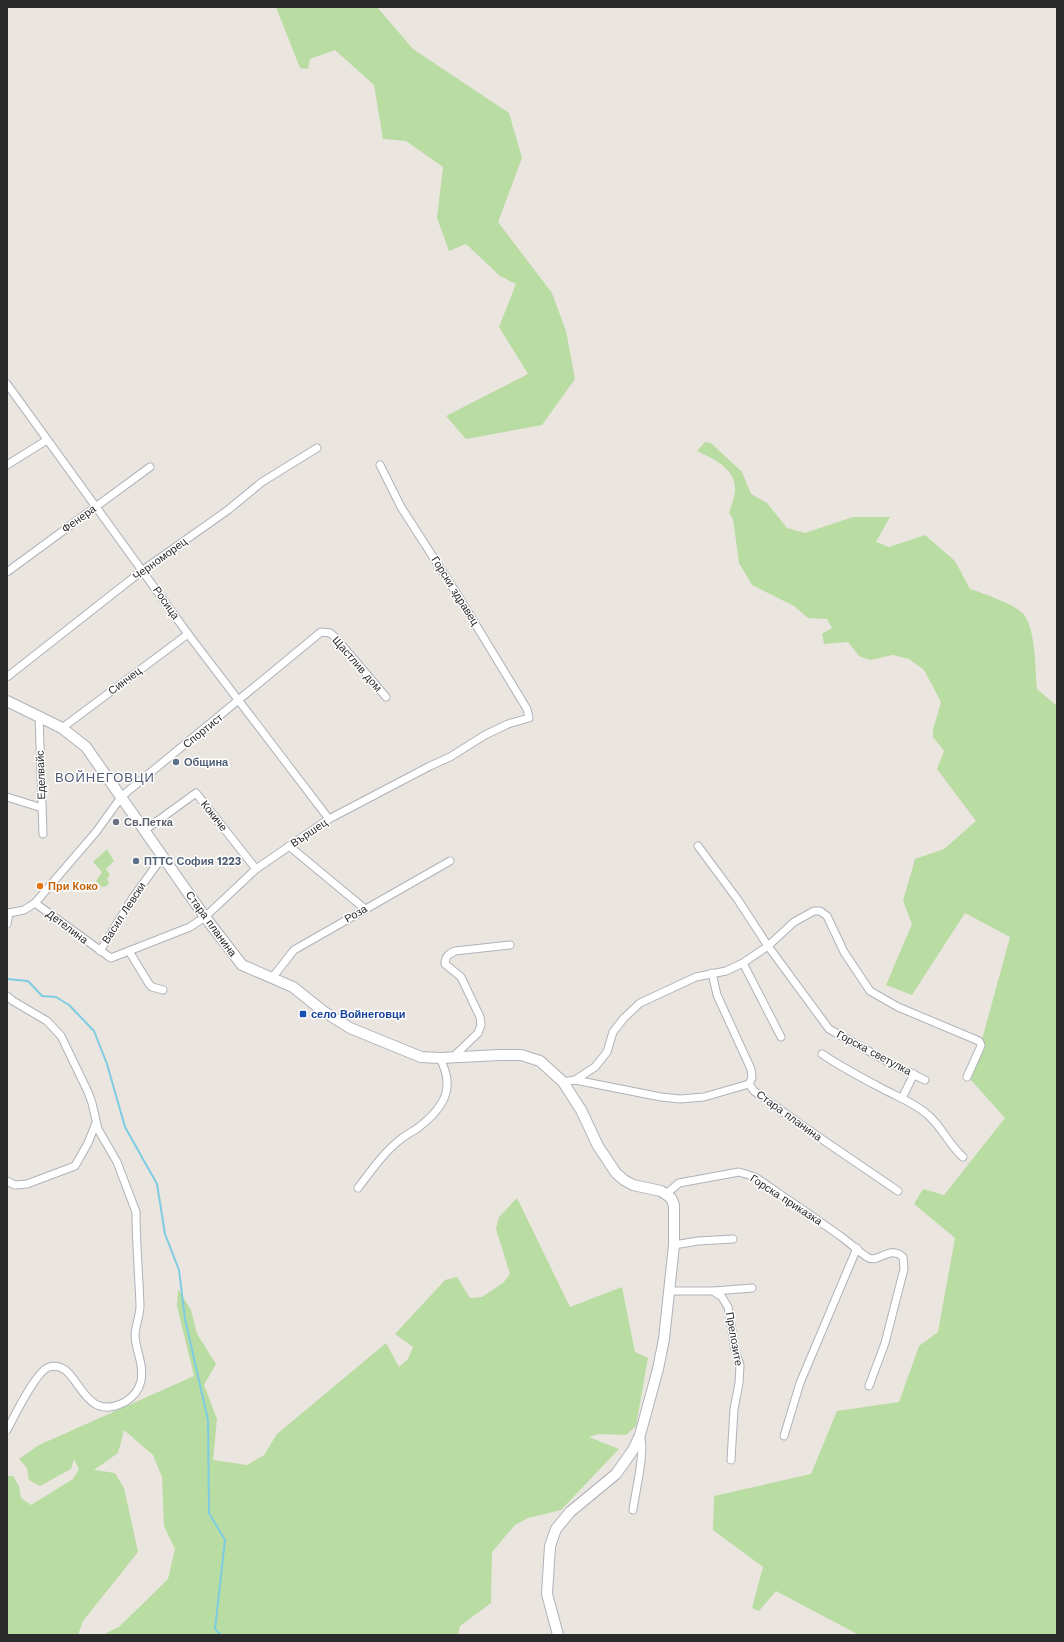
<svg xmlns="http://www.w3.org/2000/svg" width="1064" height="1642" font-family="'Work Sans',sans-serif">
<rect width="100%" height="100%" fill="#ebe5df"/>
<g fill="#b9dca2">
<path d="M276 7H377L413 49 509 113 522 158 498 222 552 293 566 331 575 379 542 425 466 439 446 416 528 374 499 327 516 284 500 276 466 244 449 251 437 218 443 167 406 141 383 139 374 85 335 50 310 59 308 69 300 68Z"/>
<path d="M705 442 711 443 742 472 751 494 767 503 787 528 805 533 853 517H890L876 542 889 547 925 535 955 561 970 589C982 593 1018 605 1025 616 1036 634 1035 667 1037 689L1057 706V1635H859L776 1591 759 1611 752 1608 763 1567 713 1530 714 1496 811 1474 837 1411 899 1402 919 1346 938 1332 955 1238 914 1204 923 1189 944 1195 1005 1118 971 1080 1010 937 965 913 912 995 886 985 912 924 903 901 915 859 944 849 976 821 937 769 944 751 933 737V730L941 702 924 670 909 659 893 655 870 660 859 656 848 642 824 644 822 634 832 628 827 619 808 618 794 606 752 585 739 563 733 519 729 513C731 506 734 499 735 492 737 469 714 459 697 451Z"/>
<path d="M107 849 114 861 106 869 110 875 107 879 109 882 107 886 102 887 96 881 102 872 93 862Z"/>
<path d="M517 1198 570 1307 622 1287 635 1352 648 1358 636 1426 626 1435 599 1434 589 1437 619 1449 561 1510 528 1518 515 1525 492 1552 491 1603 460 1626 458 1635H104L108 1632 119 1627 168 1579 175 1549 164 1526 162 1477 153 1455 124 1430 118 1453 94 1470 115 1473 124 1488 138 1552 83 1621 78 1635H7V1476H13L19 1486 21 1498 31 1505 73 1479 79 1469 74 1459 71 1469 40 1486 29 1480 27 1468 19 1459 39 1445 194 1376 177 1306 178 1289 191 1310 197 1334 216 1364 204 1385 217 1419 213 1460 247 1465 264 1455 277 1434 386 1343 399 1367 408 1359 413 1347 395 1334 445 1280 457 1277 470 1298 482 1297 503 1283 510 1274 496 1229 499 1217Z"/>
</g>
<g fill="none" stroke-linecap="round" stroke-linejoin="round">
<path stroke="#7ecce2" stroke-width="2" d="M7 979 28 981 42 996 56 997 69 1005 94 1031 107 1064 125 1127 157 1184 165 1234 179 1270 185 1319 208 1420 209 1513 225 1540 215 1629 221 1635"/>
<defs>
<g id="street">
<path d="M7 384 188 634 329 819"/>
<path d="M7 465 47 440"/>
<path d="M7 572 150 467"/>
<path d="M7 677 143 570 228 510 262 482 317 448"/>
<path d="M39 715 43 834"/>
<path d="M62 728 188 634"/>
<path d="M7 797 42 808"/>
<path d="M145 830 196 793 256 869"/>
<path d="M289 846 365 909"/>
<path d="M698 846 738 900 768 946 829 1029 892 1064 925 1080"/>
<path d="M35 903 108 956 111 958 190 927 205 917 256 869 329 819 430 766 450 757 485 735 508 724 529 718 527 709 462 602 401 507 380 465"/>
<path d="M9 913 24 910 35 903 96 832 122 796 321 632 330 633 335 637 386 697"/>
<path d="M7 924 9 913"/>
<path d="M100 951 132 899 163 856"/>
<path d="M129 951 149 984 152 987 163 990"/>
<path d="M743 963 781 1037"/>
<path d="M712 973 717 995 751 1069 752 1078 749 1084"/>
<path d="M272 978 294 950 450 861"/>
<path d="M7 996 13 1001 47 1021 61 1036 88 1092 92 1103 98 1129 117 1162 136 1212C136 1243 139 1275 140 1306 140 1316 135 1326 135 1336 136 1352 144 1363 141 1381 139 1390 133 1397 125 1402 79 1426 80 1358 49 1367 36 1371 14 1417 7 1430"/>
<path d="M822 1054C841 1067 862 1078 883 1089 898 1097 915 1103 928 1115 942 1127 949 1145 963 1157"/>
<path d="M454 1056 478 1033 481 1025 480 1017 461 977 445 964C445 956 449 954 455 951L510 945"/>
<path d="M575 1080 661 1097 680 1099 704 1097 749 1084"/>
<path d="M563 1082 575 1080 595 1067 607 1052 613 1032 624 1018 640 1003 696 977 726 971 743 963 768 946 794 922 814 911H820L827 916 844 952 870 991 898 1007 979 1041 981 1045 980 1048 967 1077"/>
<path d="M749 1084 754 1091 807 1129 898 1191"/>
<path d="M902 1098 914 1074"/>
<path d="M7 1181 15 1185 27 1184 75 1166 88 1143 96 1123"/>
<path d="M358 1188C371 1171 384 1152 401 1139 406 1134 413 1132 419 1127 432 1117 449 1100 447 1081 447 1073 443 1065 440 1058"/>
<path d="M666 1194 679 1183 739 1172 755 1177C784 1197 814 1217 843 1238 851 1244 858 1251 867 1257 878 1265 889 1244 903 1257L904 1269 885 1343 869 1386"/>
<path d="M674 1245 698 1241 733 1239"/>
<path d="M670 1291H713L722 1297 728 1307 735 1350 740 1365 739 1383 734 1409 731 1460"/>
<path d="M714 1291 752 1288"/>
<path d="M784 1436 800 1383 857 1248"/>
<path d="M633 1510C635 1493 646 1450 640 1435"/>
</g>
<path id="secondary" d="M7 701 62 728 86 747 205 917 242 965 293 987 323 1011 350 1028 421 1057 440 1058 500 1055H521L540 1061 563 1082 581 1110 598 1146 616 1173 624 1180 633 1185 661 1191 671 1198 674 1205V1245L664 1339 658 1369 640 1435 633 1450 616 1474 570 1512 556 1529 550 1546 547 1594 558 1635"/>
</defs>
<use href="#street" stroke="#afb2ba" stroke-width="9"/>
<use href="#secondary" stroke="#afb2ba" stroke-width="12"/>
<use href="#street" stroke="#fff" stroke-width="7"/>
<use href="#secondary" stroke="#fff" stroke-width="10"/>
</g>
<g fill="#5c6f8a" stroke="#fff" stroke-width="1.5">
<circle cx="176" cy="762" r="4"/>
<circle cx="136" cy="861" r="4"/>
</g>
<circle fill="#6b7280" stroke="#fff" stroke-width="1.5" cx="116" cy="822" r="4"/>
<circle fill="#e8710a" stroke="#fff" stroke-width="1.5" cx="40" cy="886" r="4"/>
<rect fill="#1a4fb4" stroke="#fff" stroke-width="1.5" x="299" y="1010" width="8" height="8" rx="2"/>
<g text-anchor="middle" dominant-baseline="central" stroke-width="3" stroke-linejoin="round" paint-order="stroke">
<g font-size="11" fill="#2b2b2b" stroke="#fff">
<text transform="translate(79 519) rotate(-36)">Фенера</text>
<text transform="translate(160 559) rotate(-36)">Черноморец</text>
<text transform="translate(455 591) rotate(58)">Горски здравец</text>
<text transform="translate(166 603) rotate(55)">Росица</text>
<text transform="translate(357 664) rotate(49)">Щастлив дом</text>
<text transform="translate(125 681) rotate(-37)">Синчец</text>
<text transform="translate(203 731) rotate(-39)">Спортист</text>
<text transform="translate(41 775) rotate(-92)">Еделвайс</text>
<text transform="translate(214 816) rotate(52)">Кокиче</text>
<text transform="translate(309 833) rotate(-34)">Вършец</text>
<text transform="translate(124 913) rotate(-57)">Васил Левски</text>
<text transform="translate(356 914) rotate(-30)">Роза</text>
<text transform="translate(211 924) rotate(54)">Стара планина</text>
<text transform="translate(67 927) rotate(37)">Детелина</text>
<text transform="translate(874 1053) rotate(28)">Горска светулка</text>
<text transform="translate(789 1116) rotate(36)">Стара планина</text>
<text transform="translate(786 1200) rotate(33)">Горска приказка</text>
<text transform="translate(734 1339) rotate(80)">Прелозите</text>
</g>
<g font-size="11" font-weight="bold" fill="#4e5e75" stroke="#fff" text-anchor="start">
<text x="184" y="762">Община</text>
<text x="144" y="861">ПТТС София 1223</text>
</g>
<g font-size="11" font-weight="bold" fill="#5b616d" stroke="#fff" text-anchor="start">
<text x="124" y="822">Св.Петка</text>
</g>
<g font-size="11" font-weight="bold" fill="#c56008" stroke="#fff" text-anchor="start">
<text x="48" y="886">При Коко</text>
</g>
<g font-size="11" font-weight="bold" fill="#164399" stroke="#fff" text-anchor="start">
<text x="311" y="1014">село Войнеговци</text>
</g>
<g font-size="13" letter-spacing="1" fill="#505977" stroke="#fff">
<text x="105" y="777">ВОЙНЕГОВЦИ</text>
</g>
</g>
<rect width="1064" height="1642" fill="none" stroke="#2b2b2b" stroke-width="16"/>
</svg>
